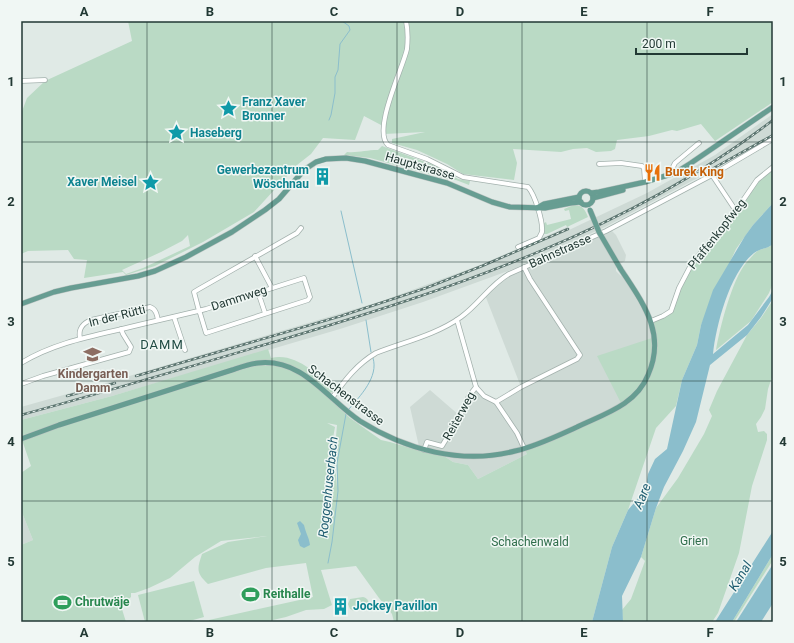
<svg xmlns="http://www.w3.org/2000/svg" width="794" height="643" font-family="Roboto,sans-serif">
<rect width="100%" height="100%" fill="#e0eae6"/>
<g fill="#cedad5">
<path d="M773 114V138L607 226 516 268 423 302 340 329 112 396 21 420V407L99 385 382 301 480 265 567 227 569 230 647 193 715 155Z"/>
<path d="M606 231H612L616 235 626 255 625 261 616 266V271L621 276 624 277 646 316 650 326 652 338 622 406 525 449 527 454 478 479 468 465 453 462 444 456 420 451 410 407 430 390 460 416 476 387 480 391 496 402 521 387 485 295 505 276Z"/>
<path d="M21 510 33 540 21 545Z"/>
</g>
<g fill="#badac5" fill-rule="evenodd">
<path d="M128 21H773V102L715 141 701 124 677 131 672 130 649 136 617 140 615 149 611 151 596 152 587 148 573 149 561 152 513 149 517 163 514 180 463 174 447 164 417 150 392 143V139L425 132 384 134 381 125 364 116 355 140 323 138 311 154 297 165 254 212 203 242 155 266 126 275 123 272 84 278 87 260 74 259 68 250 28 251 21 254V114L27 98 45 81 132 41ZM188 235 190 246 143 268 126 274 122 270 161 252 182 241Z"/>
<path d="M382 146 436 166 458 179 470 181 469 185 456 180H450L370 158 344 155 347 152C358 153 366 150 378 150Z"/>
<path d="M773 169V203L753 225 736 249 701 325 697 345 682 380 676 406 656 428 628 510 612 547 592 622H394L392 614 379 598 356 566 321 570 332 605 324 609 306 610 286 617 264 622H209V620L313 597 306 563 266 568 208 584C196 573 197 569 202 554L228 542 267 536 221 541 195 557 170 578 149 588 135 593H131V597L121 606 126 622H21V545L33 540 21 510V473L31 466 22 440 35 435 244 369 259 365 277 366 291 370 311 382 350 418 381 440 390 442 420 451 444 456 453 462 468 465 478 479 527 454 524 448 622 405 597 356 652 338 651 321 668 313 687 271 733 215 757 182ZM327 423 337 425 335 448 337 472V487L333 438 335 427Z"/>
<path d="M574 205C583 205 585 210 588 217L567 227 566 225 547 234H544L543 224 546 222 547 225 571 219 569 210 565 211 564 209Z"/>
<path d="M773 244V283L769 293 751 321 716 350C720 327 732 280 746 263 750 259 755 252 759 250 764 248 769 248 773 244Z"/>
<path d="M773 300V374L768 389 765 409 761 417 756 424 758 432 764 431 767 434V440L752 486 739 553 718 613 712 622H623L622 610 631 599 645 561 641 557 656 508 678 478 704 434 712 416 709 410 717 391 747 335 761 318Z"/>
<path d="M268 349 271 358C296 352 317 375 335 389V391L330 393C310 375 294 362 265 361L184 383 21 436V420L112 396Z"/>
<path d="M773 554V560L734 622H732Z"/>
<path d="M194 581 204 617 186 622H145L138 595Z"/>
<path d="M363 597C368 598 369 602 369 606L366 609 354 611 350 609 348 604 350 599Z"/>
</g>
<g fill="#8bbecc">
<path d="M773 203V244C768 249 760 248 754 253 730 272 716 325 713 354L748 325 769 297 773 290V298L761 317 747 335 710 365 696 422 683 451 664 487 656 508 641 557 622 596 623 622H592L612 547 628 510 646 489 648 474 655 459 667 449 682 380 697 345 701 325 713 290 745 236 753 225Z"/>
<path d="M300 521 304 525C306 534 309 537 310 545L304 548 300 546 298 540 301 534 297 523Z"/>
<path d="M773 531V554L735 617 732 622H715Z"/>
<path d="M773 564V603L761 622H736Z"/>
</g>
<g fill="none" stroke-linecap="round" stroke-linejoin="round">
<g stroke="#8bbecc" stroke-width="1">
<path d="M329 120 331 115 335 93V77L338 70 340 44 350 30 349 26 342 21"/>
<path d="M341 211 362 303"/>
<path d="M366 320 371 352"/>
<path d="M349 409C360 396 379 377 373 358"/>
<path d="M328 563 332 542 338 491 337 463 346 414"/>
</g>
<defs>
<g id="minor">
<path d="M406 21C408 30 408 39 407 49 403 68 372 130 388 145L427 159 463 177 528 187C535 195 543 221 542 232L539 238 518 247"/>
<path d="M21 81 45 80"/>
<path d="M599 164 621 163 642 166 644 168 645 182"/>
<path d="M675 173 673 167 675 163 699 143"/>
<path d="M712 175 736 211"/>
<path d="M255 256 272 288"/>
<path d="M524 267 530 279 580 355 577 359 521 387 496 402 517 433 524 448"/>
<path d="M258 292 265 313"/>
<path d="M174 317 185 350"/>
<path d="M457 320 476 387 484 396 496 402"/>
<path d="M651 321 663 316 671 311 679 288 691 265 702 251 733 215 757 180 773 167"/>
<path d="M80 338C78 329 83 323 91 320L150 307C156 309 157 315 158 320"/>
<path d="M21 363C52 344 87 337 122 329 150 322 178 316 206 309L304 278 310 297 308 300 206 333 200 313 199 311 194 292 199 289 297 233 301 228"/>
<path d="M21 384 43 376 129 352 131 347 123 334 121 329"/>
<path d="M332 398C345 380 357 364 376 353 404 342 436 335 461 317 479 304 490 285 509 274L606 231 712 175 773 139"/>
<path d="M424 450 427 442 442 446 460 416 469 396 476 387"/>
</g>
<g id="major">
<circle cx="586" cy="198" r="7"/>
<path d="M591 193 599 192 645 182 675 173 691 163 773 107"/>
<path d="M593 198 623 190"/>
<path d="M537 208 544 204 579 197"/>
<path d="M21 304 54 292 71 288 138 276 155 271 186 257 232 232 265 210 279 199 304 170 316 162 326 159 346 158 365 161 447 183 492 202 510 207 545 208 571 203 581 202"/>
<path d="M21 439 59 425 232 370C241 367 249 364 258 363 303 358 327 399 360 421 406 450 462 465 515 451 537 446 557 436 577 427 604 414 636 405 648 375 667 333 642 302 620 268"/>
</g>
</defs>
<use href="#minor" stroke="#a3b1ad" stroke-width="5.5"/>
<use href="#major" stroke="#bdc4c2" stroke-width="6"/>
<use href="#minor" stroke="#fff" stroke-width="4"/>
<use href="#major" stroke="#679d92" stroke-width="5"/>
<defs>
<g id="rail">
<path d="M712 169 773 135"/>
<path d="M136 376 341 316 426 288 482 266 568 229"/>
<path d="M67 396 115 383"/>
<path d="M21 415C109 391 196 365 284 339 455 288 630 230 773 120"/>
</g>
</defs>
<use href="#rail" stroke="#5c7570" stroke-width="2.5"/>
<use href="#rail" stroke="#f0f7f4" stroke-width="1" stroke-dasharray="3" stroke-linecap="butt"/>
<defs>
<path id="major-bridge" d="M590 210 599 232 620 268"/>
</defs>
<use href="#major-bridge" stroke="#bdc4c2" stroke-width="6" stroke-linecap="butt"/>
<use href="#major-bridge" stroke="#679d92" stroke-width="5"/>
</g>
<path fill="none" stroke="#223934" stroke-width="1" stroke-opacity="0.55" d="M147 21V622M272 21V622M397 21V622M522 21V622M647 21V622M21 142H773M21 262H773M21 381H773M21 501H773"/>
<defs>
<symbol id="sight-bare" viewBox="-9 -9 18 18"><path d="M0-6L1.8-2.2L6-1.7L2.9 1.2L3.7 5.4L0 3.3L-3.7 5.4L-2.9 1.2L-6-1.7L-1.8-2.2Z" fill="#0f9aa8" stroke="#f0f7f4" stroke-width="2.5" paint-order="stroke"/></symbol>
<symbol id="restaurant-bare" viewBox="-9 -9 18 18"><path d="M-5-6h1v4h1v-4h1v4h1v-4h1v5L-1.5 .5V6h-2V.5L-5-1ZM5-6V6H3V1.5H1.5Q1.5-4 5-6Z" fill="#e8710a" stroke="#f0f7f4" stroke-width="2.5" paint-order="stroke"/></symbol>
<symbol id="building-bare" viewBox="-9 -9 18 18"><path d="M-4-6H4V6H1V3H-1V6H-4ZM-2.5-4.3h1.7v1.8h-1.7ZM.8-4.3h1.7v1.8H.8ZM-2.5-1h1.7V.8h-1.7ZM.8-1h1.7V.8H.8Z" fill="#0f9aa8" stroke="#f0f7f4" stroke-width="2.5" paint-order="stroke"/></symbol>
<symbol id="school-bare" viewBox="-9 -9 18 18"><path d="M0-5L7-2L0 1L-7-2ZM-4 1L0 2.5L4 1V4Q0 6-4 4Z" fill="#8d6e63" stroke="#f0f7f4" stroke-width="2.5" paint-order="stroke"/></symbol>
<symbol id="stadium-bare" viewBox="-9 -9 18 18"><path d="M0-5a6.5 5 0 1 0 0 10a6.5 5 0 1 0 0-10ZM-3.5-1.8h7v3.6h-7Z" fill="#2e9e5b" stroke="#f0f7f4" stroke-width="2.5" paint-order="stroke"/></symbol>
</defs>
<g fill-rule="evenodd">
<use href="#sight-bare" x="216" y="96" width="25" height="25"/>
<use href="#sight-bare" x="164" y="120" width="25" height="25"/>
<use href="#restaurant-bare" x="640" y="160" width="25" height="25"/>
<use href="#building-bare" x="310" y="164" width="25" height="25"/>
<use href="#sight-bare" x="138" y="170" width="25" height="25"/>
<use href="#school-bare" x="80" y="342" width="25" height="25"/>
<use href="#stadium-bare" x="238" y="582" width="25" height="25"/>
<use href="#stadium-bare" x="50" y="590" width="25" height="25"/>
<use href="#building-bare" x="328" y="594" width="25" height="25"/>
</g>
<g text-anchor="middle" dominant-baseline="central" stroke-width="3" stroke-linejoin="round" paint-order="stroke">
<g font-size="12" font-weight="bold" fill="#0d838f" stroke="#f0f7f4" text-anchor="start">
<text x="242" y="102">Franz Xaver<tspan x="242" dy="14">Bronner</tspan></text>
<text x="190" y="133">Haseberg</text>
<text x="309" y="170" text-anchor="end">Gewerbezentrum<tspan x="309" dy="14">Wöschnau</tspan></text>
<text x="137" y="182" text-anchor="end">Xaver Meisel</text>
<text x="353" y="606">Jockey Pavillon</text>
</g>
<g font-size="12" fill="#223934" stroke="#f0f7f4">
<text transform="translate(420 166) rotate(16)">Hauptstrasse</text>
<text transform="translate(717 234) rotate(-52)">Pfaffenkopfweg</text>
<text transform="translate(560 251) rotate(-24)">Bahnstrasse</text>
<text transform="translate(239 298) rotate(-18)">Dammweg</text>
<text transform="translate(117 316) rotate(-14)">In der Rütti</text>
<text transform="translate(346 395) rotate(37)">Schachenstrasse</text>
<text transform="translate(459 416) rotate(-61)">Reiterweg</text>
</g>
<g font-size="12" font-weight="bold" fill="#c56008" stroke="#f0f7f4" text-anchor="start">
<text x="665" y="172">Burek King</text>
</g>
<g font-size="12" font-weight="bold" fill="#785e54" stroke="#f0f7f4">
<text x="93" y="374">Kindergarten<tspan x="93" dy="14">Damm</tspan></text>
</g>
<g font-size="12" fill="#2f6d4b" stroke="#f0f7f4">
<text x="694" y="541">Grien</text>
<text x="530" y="542">Schachenwald</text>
</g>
<g font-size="12" font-weight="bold" fill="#27864d" stroke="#f0f7f4" text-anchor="start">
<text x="263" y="594">Reithalle</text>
<text x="75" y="602">Chrutwäje</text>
</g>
<g font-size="13" letter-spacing="1" fill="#1f4a42" stroke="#f0f7f4">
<text x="162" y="344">DAMM</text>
</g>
<g font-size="13" font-style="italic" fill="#205e71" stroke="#f0f7f4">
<text transform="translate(328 487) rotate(-84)">Roggenhuserbach</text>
<text transform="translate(642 496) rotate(-68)">Aare</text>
<text transform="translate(740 576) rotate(-59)">Kanal</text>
</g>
</g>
<rect width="794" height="643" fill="none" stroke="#f0f7f4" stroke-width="44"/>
<path d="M636 48v6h111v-6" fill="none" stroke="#223934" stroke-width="2"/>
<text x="642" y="48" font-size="12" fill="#223934" stroke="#f0f7f4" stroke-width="3" paint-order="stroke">200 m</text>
<rect x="22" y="22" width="750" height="599" fill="none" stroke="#223934" stroke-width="1.5"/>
<g font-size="13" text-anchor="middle" font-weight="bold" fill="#223934">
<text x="84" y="16">A</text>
<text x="210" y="16">B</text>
<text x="334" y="16">C</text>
<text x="460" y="16">D</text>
<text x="584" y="16">E</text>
<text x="710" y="16">F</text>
<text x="11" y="86">1</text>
<text x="783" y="86">1</text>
<text x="11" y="206">2</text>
<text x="783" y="206">2</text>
<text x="11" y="326">3</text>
<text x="783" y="326">3</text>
<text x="11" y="446">4</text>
<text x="783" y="446">4</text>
<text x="11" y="566">5</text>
<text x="783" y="566">5</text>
<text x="84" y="637">A</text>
<text x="210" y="637">B</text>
<text x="334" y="637">C</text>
<text x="460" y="637">D</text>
<text x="584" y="637">E</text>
<text x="710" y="637">F</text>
</g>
</svg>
